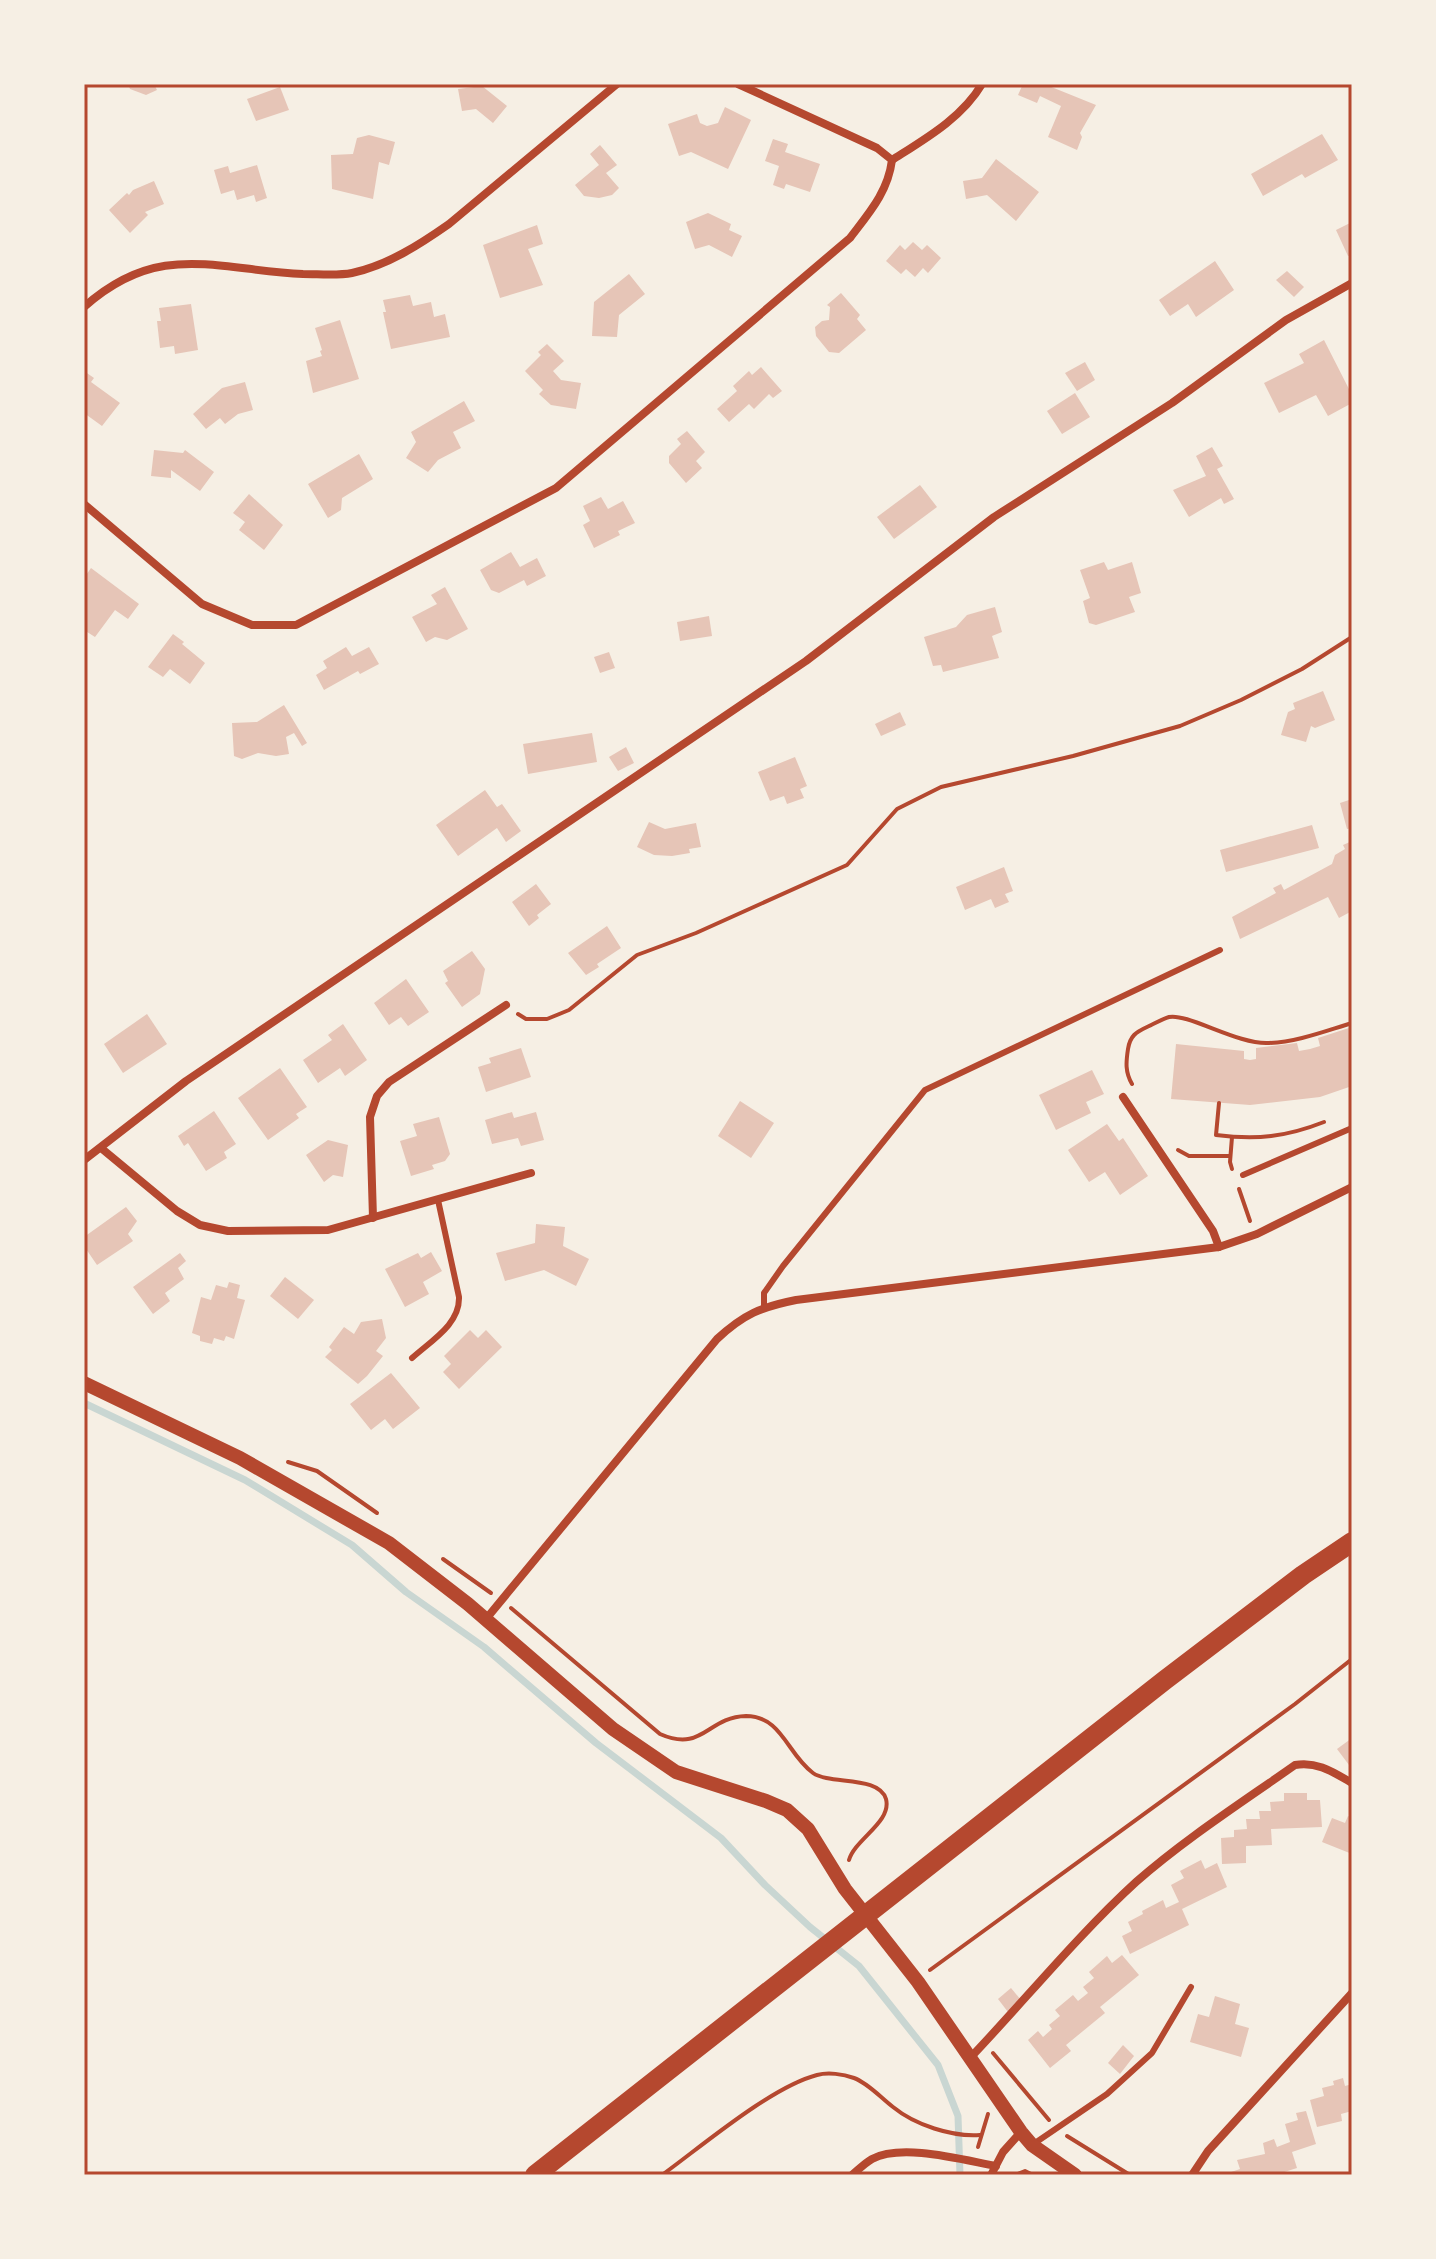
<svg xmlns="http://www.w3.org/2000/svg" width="1436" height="2259" font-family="Cabin,sans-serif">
<rect width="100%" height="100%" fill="#f6efe4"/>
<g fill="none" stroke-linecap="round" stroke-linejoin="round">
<path stroke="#c9d6d2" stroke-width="7" d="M84 1403 245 1480 352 1545 406 1592 484 1647 596 1743 721 1838 765 1885 810 1927 859 1966 938 2065 958 2116 960 2175"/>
</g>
<g fill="#e6c5b7">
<path d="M128 84H154L157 90 146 95 130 89Z"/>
<path d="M1023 84H1044L1096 105 1080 133 1082 137 1077 150 1048 137 1061 106 1040 96 1037 103 1018 95Z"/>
<path d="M482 86 507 106 493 123 476 109 462 111 458 89Z"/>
<path d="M280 87 289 110 256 121 247 99Z"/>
<path d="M725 107 751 120 728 169 691 152 679 156 668 124 697 114 700 123 707 126 718 123Z"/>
<path d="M1322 134 1338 160 1305 178 1302 174 1263 196 1251 174Z"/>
<path d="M369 135 395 142 389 165 379 162 373 199 332 189 331 155 353 154 357 138Z"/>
<path d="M773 139 788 144 785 152 820 164 810 192 786 184 784 189 773 185 779 166 765 161Z"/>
<path d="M600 145 617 165 606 173 619 188 612 195 599 198 584 196 575 185 599 165 590 154Z"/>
<path d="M996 159 1039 192 1016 221 987 195 966 199 963 181 982 178Z"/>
<path d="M257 165 267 198 256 202 254 195 237 200 234 190 221 194 214 170 228 166 230 173Z"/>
<path d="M154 181 164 204 145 212 148 215 130 233 109 210 127 193 129 195 133 190Z"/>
<path d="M708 213 731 224 729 230 742 236 732 257 709 245 695 249 686 222Z"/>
<path d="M1352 222V255L1348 256 1336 230Z"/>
<path d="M537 225 543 244 528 249 543 285 500 298 483 245Z"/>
<path d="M913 242 922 250 927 245 941 258 928 273 923 268 915 277 906 269 901 274 886 261 900 245 905 250Z"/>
<path d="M1215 261 1234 290 1196 317 1188 304 1170 316 1159 300Z"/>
<path d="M1287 271 1304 287 1294 297 1276 280Z"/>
<path d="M629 274 645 294 619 315 617 337 592 336 594 302Z"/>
<path d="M841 293 860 315 857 319 866 330 839 353 829 352 816 336 815 327 822 321 829 320 830 307 827 305Z"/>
<path d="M410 295 413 306 431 302 434 317 445 314 450 337 391 349 383 312H386L383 300Z"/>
<path d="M191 304 198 350 175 354 174 346 160 348 157 321H161L159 308Z"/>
<path d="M340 320 359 379 313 393 306 361 322 356 320 351 322 350 315 328Z"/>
<path d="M1324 340 1352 395V403L1328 416 1316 395 1279 413 1264 383 1304 363 1299 354Z"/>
<path d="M547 344 564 361 553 371 561 380 581 383 576 409 551 405 539 394 543 390 525 371 541 355 538 352Z"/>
<path d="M1085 362 1095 380 1077 391 1065 373Z"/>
<path d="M761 367 782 391 773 398 769 394 754 409 749 404 729 422 717 409 737 391 733 386 749 371 752 375Z"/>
<path d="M84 371 94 378 91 382 120 403 102 426 84 413Z"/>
<path d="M245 382 253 410 238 414 225 424 220 418 206 429 193 414 222 388Z"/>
<path d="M1075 393 1090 417 1062 434 1047 411Z"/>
<path d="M464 401 475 421 453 432 461 448 438 460 428 472 406 458 416 442 411 432Z"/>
<path d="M687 431 705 452 696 461 702 468 686 483 669 463V456L681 444 677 439Z"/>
<path d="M1212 447 1223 466 1217 469 1234 499 1224 504 1221 498 1189 517 1173 490 1206 476 1196 456Z"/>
<path d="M154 450 183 453 185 450 214 472 200 491 171 470V478L151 476Z"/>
<path d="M359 454 373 479 342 498 341 510 328 518 308 484Z"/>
<path d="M920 485 937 507 894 539 877 517Z"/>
<path d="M249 494 283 525 264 550 239 530 245 522 233 513Z"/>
<path d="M601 497 608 509 623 501 635 523 618 531 620 535 594 548 583 525 590 521 583 506Z"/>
<path d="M511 552 520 567 537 558 546 576 527 586 524 580 499 593 491 590 480 570Z"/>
<path d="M1104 562 1108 570 1132 562 1141 593 1129 597 1135 612 1096 625 1089 623 1083 601 1090 598 1080 570Z"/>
<path d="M91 568 139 604 128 619 115 610 95 637 84 630V578Z"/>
<path d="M445 587 468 629 447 640 435 637 426 642 412 617 437 604 431 595Z"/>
<path d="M995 607 1002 632 992 636 999 658 943 672 941 665 933 666 924 637 956 627 967 615Z"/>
<path d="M709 616 712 636 680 641 677 622Z"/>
<path d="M173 634 184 642 182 644 205 663 190 684 170 669 163 677 148 667Z"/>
<path d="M346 647 352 656 369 647 379 664 360 674 358 671 324 690 316 675 327 668 323 661Z"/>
<path d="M609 652 615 668 600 673 594 657Z"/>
<path d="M1323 691 1335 720 1315 728 1311 726 1306 742 1281 735 1288 712 1295 709 1293 703Z"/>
<path d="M284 705 307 743 302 746 294 733 286 737 289 754 276 756 258 753 242 759 234 756 232 723 257 722Z"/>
<path d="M900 712 906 725 881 736 875 724Z"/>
<path d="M592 733 597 762 528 774 523 744Z"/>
<path d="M626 747 634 763 618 771 609 757Z"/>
<path d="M795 757 807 786 800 789 804 798 787 804 784 796 770 801 758 772Z"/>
<path d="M485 790 497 807 502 804 521 831 506 842 497 828 458 856 436 825Z"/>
<path d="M1352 799V828L1347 829 1340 803Z"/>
<path d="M649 822 665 829 696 823 701 847 689 849 690 853 672 856 654 855 637 847Z"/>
<path d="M1312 825 1319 848 1226 872 1220 850Z"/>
<path d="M1352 841V911L1339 918 1328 897 1240 939 1232 917 1276 893 1273 888 1281 884 1284 890 1332 864 1335 855 1345 849 1343 845Z"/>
<path d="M1004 867 1013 891 1005 894 1009 902 995 908 991 899 965 910 956 887Z"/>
<path d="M536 884 551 904 537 915 539 918 529 926 512 902Z"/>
<path d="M607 926 621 948 597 964 599 967 586 975 568 953Z"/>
<path d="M472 951 485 969 480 994 462 1007 445 983 448 981 443 971Z"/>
<path d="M406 979 429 1012 408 1026 401 1017 389 1025 374 1003Z"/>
<path d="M147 1014 167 1044 123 1073 104 1044Z"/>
<path d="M343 1024 367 1060 345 1076 340 1068 318 1083 303 1060 332 1040 328 1035Z"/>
<path d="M1352 1027V1086L1320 1097 1250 1105 1171 1099 1176 1044 1244 1051V1059L1250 1060 1256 1059V1048L1297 1043 1299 1051 1310 1049 1320 1046 1318 1038Z"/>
<path d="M521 1048 531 1077 486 1092 478 1067 491 1063 489 1058Z"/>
<path d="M280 1068 307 1107 296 1114 299 1118 268 1140 238 1098Z"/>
<path d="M1092 1070 1104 1094 1086 1102 1091 1113 1056 1130 1039 1095Z"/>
<path d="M740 1101 774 1123 751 1158 718 1136Z"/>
<path d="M214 1111 236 1144 224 1152 227 1158 206 1171 188 1143 184 1146 178 1136Z"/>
<path d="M512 1112 514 1118 536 1112 544 1140 521 1146 518 1138 492 1144 485 1120Z"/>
<path d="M439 1117 450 1154 445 1161 432 1165 434 1169 411 1176 400 1141 417 1136 413 1124Z"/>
<path d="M1107 1124 1119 1141 1123 1138 1148 1176 1120 1195 1105 1172 1089 1182 1068 1150Z"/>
<path d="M328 1140 348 1145 343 1177 333 1175 324 1182 306 1155Z"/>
<path d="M126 1207 137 1221 128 1234 133 1241 97 1265 84 1246V1237Z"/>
<path d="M536 1224 565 1227 563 1246 589 1259 576 1286 544 1270 505 1281 496 1253 535 1243Z"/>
<path d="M431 1252 442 1271 423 1282 429 1294 405 1307 385 1269 418 1253 421 1258Z"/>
<path d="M180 1253 186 1261 178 1268 184 1279 165 1293 170 1301 153 1314 133 1287Z"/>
<path d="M285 1277 314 1300 298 1319 270 1296Z"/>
<path d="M229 1282 240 1285 237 1298 245 1300 234 1339 226 1336 224 1341 214 1338 212 1344 200 1341V1336L192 1333 201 1297 211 1300 216 1285 227 1288Z"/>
<path d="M382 1319 386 1338 376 1351 383 1356 367 1376 358 1384 325 1357 332 1350 329 1347 344 1327 354 1334 361 1322Z"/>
<path d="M470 1330 478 1338 486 1330 502 1347 459 1389 443 1372 451 1364 444 1356Z"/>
<path d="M391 1373 420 1408 393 1429 385 1419 371 1430 350 1404Z"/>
<path d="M1352 1738V1769L1337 1749Z"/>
<path d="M1284 1793H1307V1800H1320L1322 1827 1271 1829 1272 1845 1246 1846V1863L1222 1864 1221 1838 1234 1837V1830L1247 1829 1246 1819H1260L1259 1811H1271L1270 1802 1284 1801Z"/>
<path d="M1348 1816 1352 1818V1854L1322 1842 1332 1818 1345 1823Z"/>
<path d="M1201 1860 1205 1869 1217 1863 1227 1887 1182 1909 1189 1925 1130 1954 1122 1936 1132 1931 1128 1922 1143 1914 1142 1911 1163 1900 1166 1908 1179 1902 1171 1885 1184 1878 1180 1871Z"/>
<path d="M1122 1955 1139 1975 1100 2007 1105 2013 1066 2045 1071 2051 1050 2068 1028 2040 1038 2031 1043 2037 1052 2029 1049 2025 1060 2016 1055 2010 1073 1995 1078 2001 1088 1993 1083 1987 1094 1978 1089 1972 1107 1956 1112 1963Z"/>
<path d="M1011 1988 1021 2000 1008 2012 998 1999Z"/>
<path d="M1215 1996 1240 2004 1235 2024 1249 2028 1241 2057 1190 2042 1198 2014 1209 2017Z"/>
<path d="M1123 2045 1134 2056 1120 2074 1108 2063Z"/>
<path d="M1343 2078 1345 2086 1352 2084V2111L1341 2114 1342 2121 1317 2127 1310 2100 1324 2096 1322 2088 1334 2085 1333 2081Z"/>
<path d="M1306 2111 1316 2144 1292 2152 1297 2168 1275 2175H1222L1240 2169 1237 2160 1265 2154 1263 2143 1274 2139 1277 2147 1290 2142 1285 2124 1298 2120 1296 2113Z"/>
</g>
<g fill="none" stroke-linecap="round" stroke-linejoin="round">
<g stroke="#b5482f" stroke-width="4">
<path d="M518 1014 526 1019H547L569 1010 637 955 696 933 847 865 897 809 941 787 1073 756 1180 726 1241 700 1302 669 1352 637"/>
<path d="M1132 1084C1125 1072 1126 1062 1128 1049 1130 1036 1136 1032 1147 1027 1154 1024 1162 1019 1169 1017 1188 1013 1238 1045 1269 1043 1297 1042 1325 1031 1352 1023"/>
<path d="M1219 1103 1216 1135C1257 1140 1286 1137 1324 1122"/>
<path d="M1232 1137 1230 1162 1232 1169"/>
<path d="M1178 1150 1189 1156H1230"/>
<path d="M1239 1189 1250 1221"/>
<path d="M288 1462 317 1471 377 1513"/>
<path d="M443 1559 491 1593"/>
<path d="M511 1608 660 1734C703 1753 707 1717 746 1716 782 1716 787 1754 813 1773 830 1785 879 1775 886 1799 892 1822 855 1839 849 1860"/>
<path d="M930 1970 1295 1704 1352 1659"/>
<path d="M993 2053 1049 2120"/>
<path d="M1067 2136 1130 2175"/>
<path d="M978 2147 988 2114"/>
<path d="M662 2175C702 2146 771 2087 817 2075 828 2072 843 2074 854 2078 868 2083 881 2098 893 2107 915 2125 952 2137 980 2135"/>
<path d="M1015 2175 1025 2171 1033 2175"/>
</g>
<g stroke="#b5482f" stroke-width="6">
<path d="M1243 1175 1352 1128"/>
<path d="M764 1307V1293L783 1266 925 1090 1220 950"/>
<path d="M412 1358C432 1340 460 1324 459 1297L438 1200"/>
<path d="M1032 2145 1107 2094 1152 2053 1191 1987"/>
</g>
<g stroke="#b5482f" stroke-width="8">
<path d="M892 160C925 139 962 118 982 84"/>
<path d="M84 307C159 240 216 270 303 274 319 274 337 276 352 273 388 265 419 245 449 224L617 84"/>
<path d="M84 504 202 604 252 625H296L556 488 850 238C869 213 888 192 892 160L877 148 738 84"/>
<path d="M1123 1097 1213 1231 1219 1247"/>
<path d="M101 1148 177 1211 200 1225 228 1231 328 1230 531 1173"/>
<path d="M84 1160 186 1081 806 661 994 517 1172 403 1286 320 1352 283"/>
<path d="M373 1218 370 1117 377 1096 389 1082 506 1005"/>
<path d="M486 1619 717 1339C744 1314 761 1307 796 1300L1219 1247 1257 1234 1352 1187"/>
<path d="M971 2057C1026 1999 1077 1936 1136 1882 1185 1839 1241 1803 1295 1765 1317 1761 1333 1772 1352 1783"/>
<path d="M852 2175C858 2170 865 2163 872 2159 902 2143 963 2160 996 2166"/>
<path d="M991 2175 1003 2152 1021 2132"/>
<path d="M1192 2175 1208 2151 1352 1993"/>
</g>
<path stroke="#b5482f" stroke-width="14" d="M84 1383 240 1458 389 1543 468 1604 613 1729 676 1772 766 1801 787 1810 808 1829 845 1889 918 1982 1021 2132 1032 2145 1075 2175"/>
<path stroke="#b5482f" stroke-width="20" d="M535 2175 1165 1680 1303 1575 1352 1542"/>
</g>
<rect width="1436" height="2259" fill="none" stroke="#f6efe4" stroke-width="172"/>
<rect x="86" y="86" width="1264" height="2087" fill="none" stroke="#b5482f" stroke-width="3"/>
</svg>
